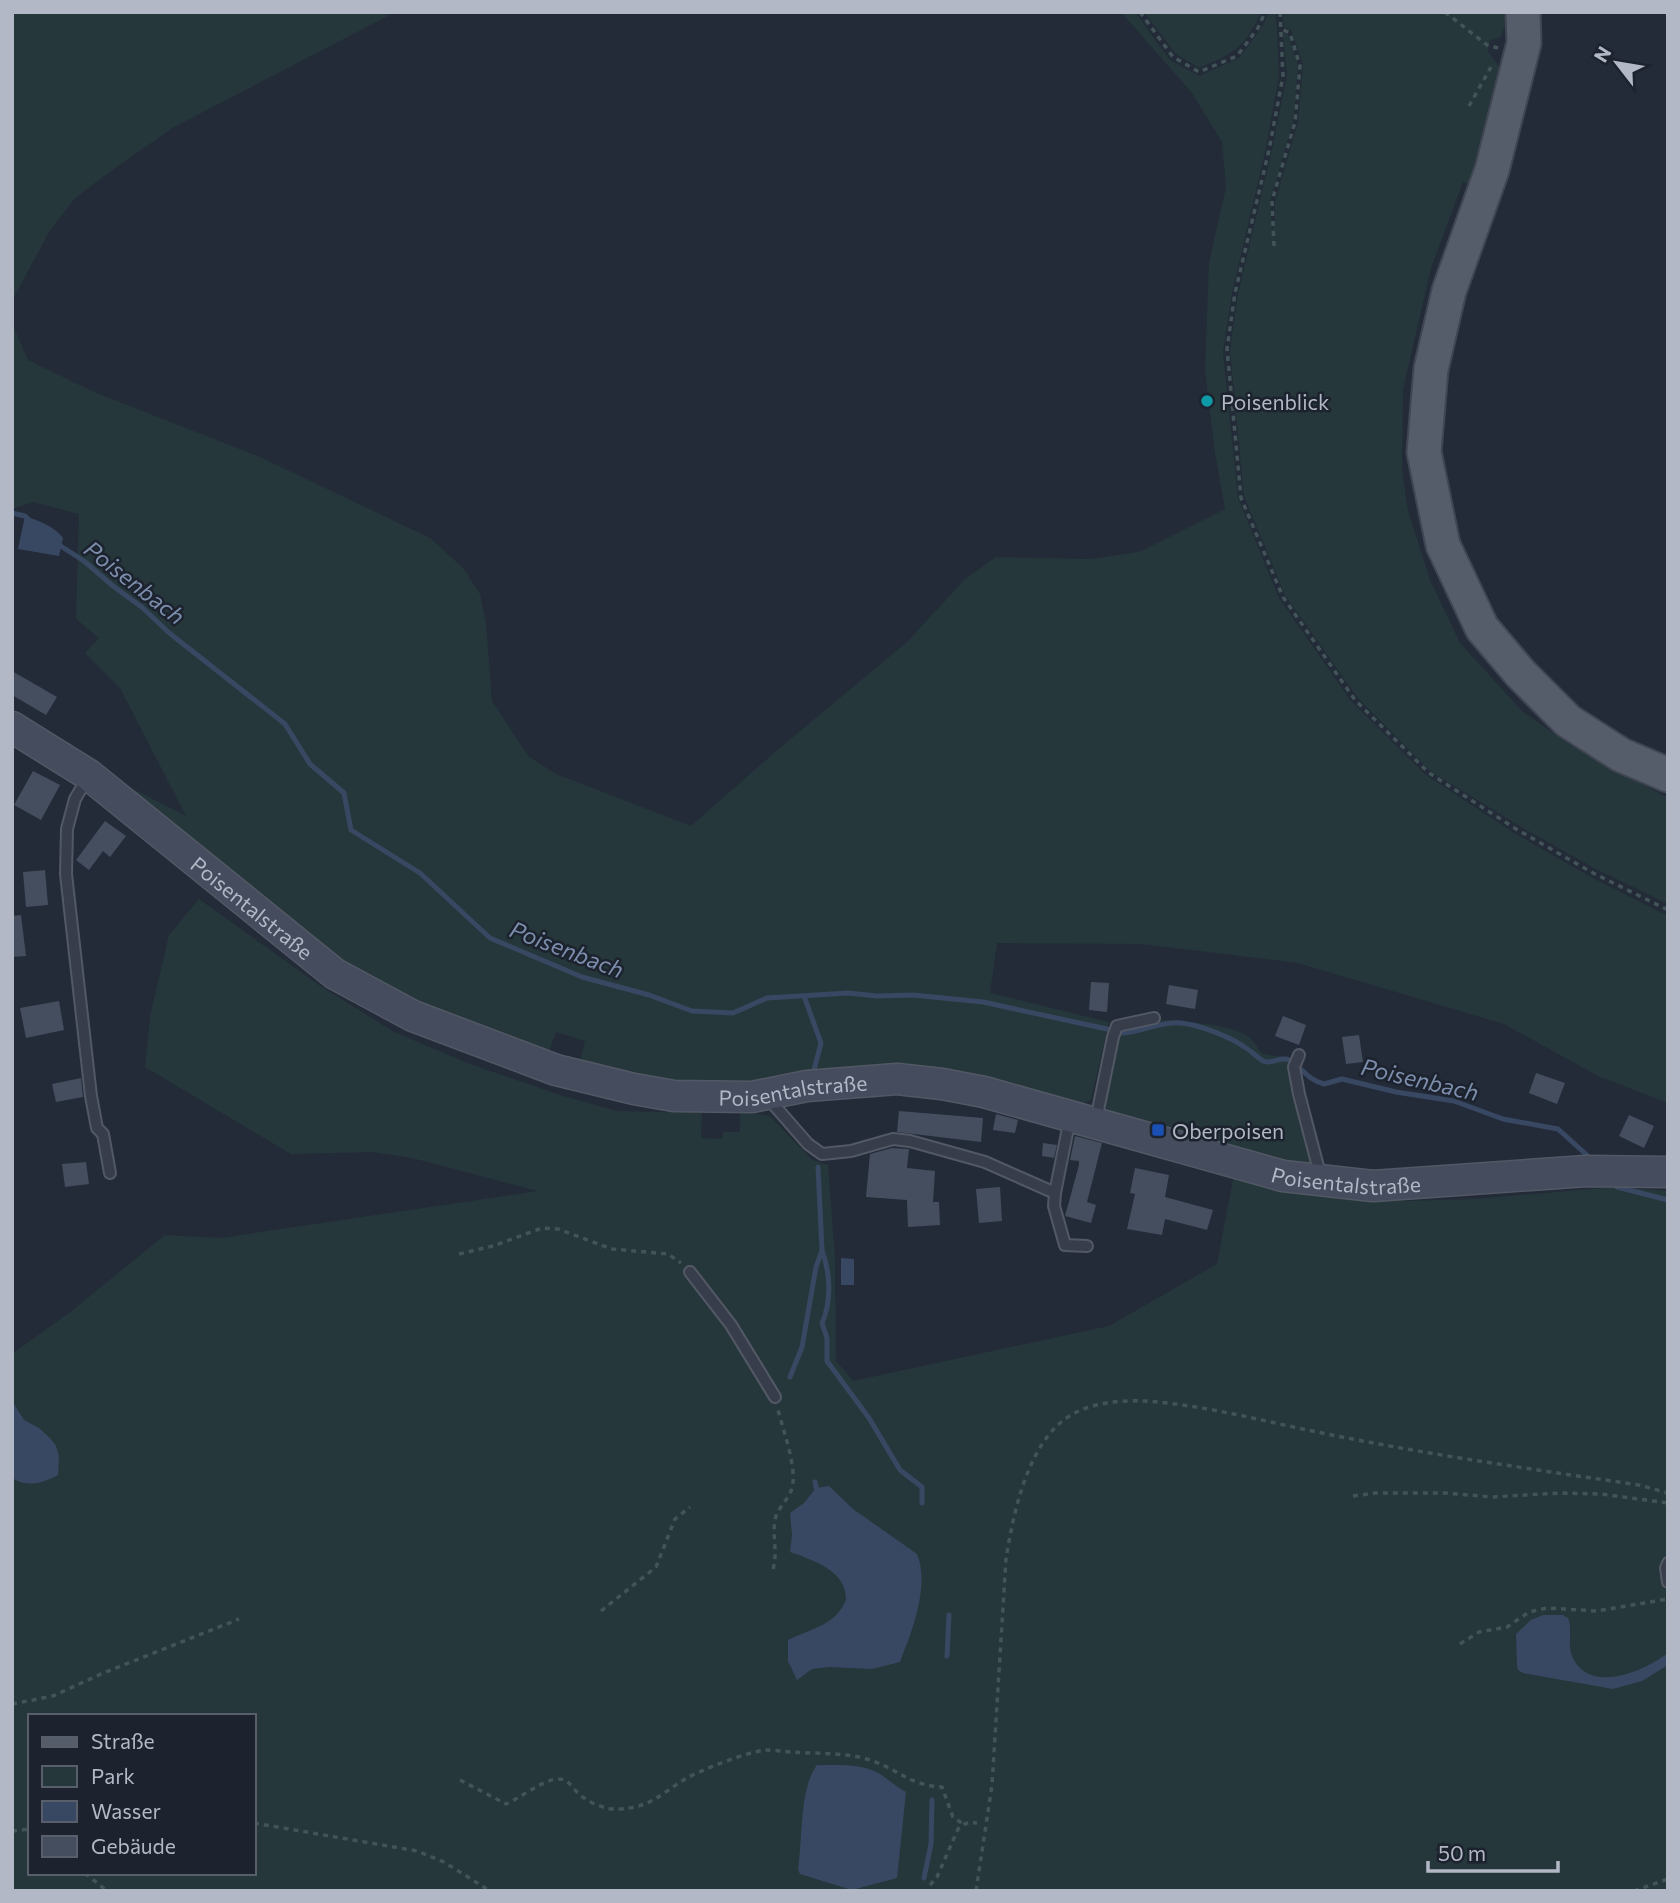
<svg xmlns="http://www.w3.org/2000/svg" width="1680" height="1903" font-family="Commissioner,sans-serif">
<rect width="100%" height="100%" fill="#232b39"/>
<g fill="#25373a" fill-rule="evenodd">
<path d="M12 12H386L388 16 174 127 111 171 74 199 49 232 13 299 12 308Z"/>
<path d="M1121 12H1135L1170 60 1199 76 1239 58 1261 29 1269 12H1276L1279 75 1266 148 1232 293 1223 352 1238 498 1279 598 1351 701 1426 775 1514 833 1591 877 1668 916V1103L1598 1076 1504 1024 1298 963 1141 944 997 943 990 993 1109 1022 1091 1100 1084 1103 766 1083 705 1087 579 1065 585 1041 556 1032 547 1057 447 1020 337 963 126 791 135 790 186 816 120 688 85 653 99 638 76 619 79 514 33 502 12 509V323L28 360 94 392 260 457 430 538 463 568 480 594 486 624 492 701 528 756 556 774 691 826 775 752 907 642 965 579 996 557 1090 559 1139 552 1225 509 1215 453 1205 370 1209 263 1226 187 1222 142 1192 93Z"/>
<path d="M1144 12H1261C1244 48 1235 53 1199 68L1176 54Z"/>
<path d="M1282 12H1509L1508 20 1500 37 1490 40 1488 52 1501 69 1491 119 1470 185 1463 182 1431 268 1403 389 1402 471 1408 511 1430 580 1460 643 1522 711 1572 746 1668 798V904L1594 868 1518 825 1430 771 1357 697 1285 595 1244 496 1230 350 1238 294 1272 150 1287 75 1283 32 1288 35 1298 65 1293 121 1270 201 1272 230 1275 225V202L1298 122 1303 64 1291 30 1284 27Z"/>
<path d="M199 899 319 985 394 1032 470 1064 560 1095 617 1111 702 1113 701 1138 722 1139 723 1132H740V1111L770 1116 812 1160 828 1165 835 1258 836 1361 853 1381 1109 1326 1217 1264 1233 1179 1335 1195 1406 1201 1473 1199 1617 1187 1668 1191V1891H12V1354L69 1313 165 1235 221 1238 538 1191 412 1158 372 1152 291 1154 145 1067 150 1017 169 935ZM30 1716H254V1873H30Z"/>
<path d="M1156 1020C1176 1020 1234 1025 1249 1037 1254 1041 1258 1049 1263 1054L1291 1058 1289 1073 1291 1083 1312 1158 1311 1165 1308 1168 1173 1136 1157 1124 1150 1122 1149 1125 1113 1113 1104 1106 1117 1035H1123L1124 1027Z"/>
</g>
<g fill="#394862">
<path d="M25 516C39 521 54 526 63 538L59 556 18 549Z"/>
<path d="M841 1258 854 1259V1285H841Z"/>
<path d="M12 1401 24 1420 39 1428 50 1438 56 1446 59 1456 58 1475C43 1483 28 1488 12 1478Z"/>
<path d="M829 1486 853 1509 917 1554C930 1585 912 1632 900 1662L872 1669 829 1667 812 1669 797 1680 788 1661V1640C810 1629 835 1626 846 1600 847 1571 813 1560 790 1552L792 1535 790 1513 804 1503 816 1488Z"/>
<path d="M1543 1615H1563L1568 1618C1573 1630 1567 1644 1572 1656 1589 1695 1643 1672 1668 1653V1665L1642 1681 1613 1689 1523 1673 1518 1670 1517 1665 1516 1634 1531 1620Z"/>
<path d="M817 1765C836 1765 867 1763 883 1776 891 1782 897 1787 906 1792L897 1878 852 1890 800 1874 798 1869C803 1839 799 1789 817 1765Z"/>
</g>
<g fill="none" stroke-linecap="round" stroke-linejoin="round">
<g stroke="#394862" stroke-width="5">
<path d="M12 513 25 516 30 521"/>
<path d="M56 543 84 561 113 586 143 608 168 632 285 724 310 764 344 793 351 830 420 873 490 938 582 977 649 995 692 1011 733 1013 767 998 848 993 877 996 913 995 983 1002 1107 1029"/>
<path d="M804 996 821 1043 814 1070"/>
<path d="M1123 1033C1142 1032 1162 1021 1181 1023 1200 1025 1231 1037 1246 1048 1252 1052 1257 1057 1263 1061 1273 1065 1280 1056 1289 1060 1302 1067 1306 1079 1324 1084L1342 1079 1396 1092 1454 1101 1503 1119 1558 1129 1589 1157"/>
<path d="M1617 1187 1668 1200"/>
<path d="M822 1250C830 1272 832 1301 822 1323L827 1338V1361L869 1418 900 1470 922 1487V1503"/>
<path d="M790 1377 802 1347 816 1267 822 1250 818 1167"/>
<path d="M815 1482 816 1488"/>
<path d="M947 1656 949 1615"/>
<path d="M924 1878 931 1844 932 1800"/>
</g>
</g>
<g fill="#444e5e">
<path d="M12 671 57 697 46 715 12 695Z"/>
<path d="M33 771 60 785 41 820 14 805Z"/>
<path d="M105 821 126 836 110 857 103 851 89 870 76 860Z"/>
<path d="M45 870 48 905 26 907 23 872Z"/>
<path d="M21 915 26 956 12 957V916Z"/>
<path d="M1091 982 1109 983 1107 1012 1089 1010Z"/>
<path d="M1169 985 1198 990 1195 1009 1166 1004Z"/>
<path d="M59 1001 64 1030 26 1038 20 1008Z"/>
<path d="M1283 1016 1306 1025 1299 1045 1275 1036Z"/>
<path d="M1359 1035 1363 1062 1346 1064 1342 1037Z"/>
<path d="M1536 1073 1565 1083 1557 1104 1529 1093Z"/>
<path d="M81 1078 83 1097 56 1102 52 1084Z"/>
<path d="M899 1111 983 1118 981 1142 897 1132Z"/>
<path d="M996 1114 1018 1120 1015 1133 993 1130Z"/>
<path d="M1629 1115 1654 1126 1644 1148 1619 1136Z"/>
<path d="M1075 1136 1102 1143 1087 1202 1096 1205 1091 1223 1065 1216 1079 1165V1161L1070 1160Z"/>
<path d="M1043 1143 1057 1145 1054 1158 1042 1156Z"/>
<path d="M892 1148 909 1149 907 1168 935 1171 933 1202H939L940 1225 908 1227 907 1200 866 1197 870 1154Z"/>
<path d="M86 1162 89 1184 65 1187 62 1164Z"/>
<path d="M1135 1168 1169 1175 1165 1197 1213 1210 1207 1230 1165 1219 1162 1235 1127 1229 1135 1194 1130 1193Z"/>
<path d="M1000 1187 1002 1221 979 1223 976 1189Z"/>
</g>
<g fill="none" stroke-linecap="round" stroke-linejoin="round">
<defs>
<g id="service">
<path d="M88 777 75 799 67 829 66 874 91 1096 97 1128 103 1134 110 1173"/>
<path d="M1299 1055 1294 1067 1299 1094 1321 1178"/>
<path d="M767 1097 808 1144 822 1154 851 1151 893 1139 910 1141 985 1162 1055 1193 1054 1206 1065 1245 1087 1246"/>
<path d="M1096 1120 1113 1037 1117 1026 1154 1018"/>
<path d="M1055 1193 1070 1118"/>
<path d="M690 1272 731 1325 775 1397"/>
<path d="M1668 1563 1666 1568 1668 1582"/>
</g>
<g id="secondary">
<path id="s1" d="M12 727 89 775 335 974 413 1016 556 1070 634 1089 674 1096 752 1097 807 1086 897 1079 942 1084 984 1092 1283 1176 1373 1186 1586 1171 1668 1172"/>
</g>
<path id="primary" d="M1523 12 1524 43 1492 170 1449 291 1431 369 1424 452 1443 545 1482 628 1521 674 1568 721 1621 755 1668 775"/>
</defs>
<use href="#service" stroke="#525865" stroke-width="14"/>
<use href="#secondary" stroke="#525865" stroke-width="33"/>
<use href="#primary" stroke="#404653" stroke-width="37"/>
<g stroke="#435458" stroke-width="3.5" stroke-dasharray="5 5" stroke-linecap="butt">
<path d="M1140 12 1173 57 1199 72 1237 56 1258 28 1265 12"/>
<path d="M1280 12 1283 76 1269 150 1235 293 1227 349 1241 498 1283 597 1355 700 1429 773 1516 829 1593 873 1668 910"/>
<path d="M1445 12 1487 45 1498 48"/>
<path d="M1469 106 1491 67"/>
<path d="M1274 246 1272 201 1295 122 1300 66 1290 33 1281 29"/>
<path d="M459 1254 493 1246 542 1228 558 1229 612 1249 668 1254 681 1263"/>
<path d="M1353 1496 1375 1493H1445L1492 1497 1560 1493 1601 1494 1668 1503"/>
<path d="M773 1569C778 1552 772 1537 775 1520 777 1509 787 1501 791 1491 799 1472 783 1430 778 1410"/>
<path d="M601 1611 656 1567 675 1519 690 1507"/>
<path d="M1460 1644 1479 1632 1507 1627 1529 1612 1547 1608 1597 1611 1668 1599"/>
<path d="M12 1704 53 1696 101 1674 239 1619"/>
<path d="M460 1780 506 1804C520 1798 546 1778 559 1779 569 1779 572 1788 579 1794 589 1803 606 1810 618 1809 650 1808 661 1794 685 1779 701 1770 749 1751 766 1750 775 1750 784 1752 793 1752 818 1754 849 1752 873 1761 898 1770 912 1786 942 1787L953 1817 963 1824"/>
<path d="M254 1823 417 1851 444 1862 490 1891"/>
<path d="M12 1831 30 1829"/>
<path d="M85 1873 107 1891"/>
<path d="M930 1885 937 1877 958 1829C964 1823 968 1822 977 1823"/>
<path d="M976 1891 992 1785 1006 1559C1013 1515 1027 1444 1068 1417 1089 1403 1119 1400 1144 1401 1209 1405 1273 1424 1337 1436 1437 1456 1538 1470 1639 1485L1668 1493"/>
<path d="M1634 1891 1668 1879"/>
</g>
<use href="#service" stroke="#373d4a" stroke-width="10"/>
<use href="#secondary" stroke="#454c5d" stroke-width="30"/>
<use href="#primary" stroke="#555c6a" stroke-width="33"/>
</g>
<circle fill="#0f9aa8" stroke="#1c232e" stroke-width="2.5" cx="1207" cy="401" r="7"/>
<rect fill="#1a4fb4" stroke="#1c232e" stroke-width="2.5" x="1151" y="1123" width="14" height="14" rx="3.5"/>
<g text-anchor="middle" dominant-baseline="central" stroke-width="5" stroke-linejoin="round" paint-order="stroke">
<g font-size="21" fill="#b2b8c6" stroke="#1c232e" text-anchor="start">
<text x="1221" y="401">Poisenblick</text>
<text x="1172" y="1130">Oberpoisen</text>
</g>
<g font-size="21" fill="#b2b8c6" stroke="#1c232e">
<text stroke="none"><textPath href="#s1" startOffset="301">Poisentalstraße</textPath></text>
<text stroke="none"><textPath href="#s1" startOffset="889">Poisentalstraße</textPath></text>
<text stroke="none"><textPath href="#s1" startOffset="1456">Poisentalstraße</textPath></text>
</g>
<g font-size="23" font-style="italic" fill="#7c8dac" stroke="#1c232e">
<text transform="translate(135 582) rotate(38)">Poisenbach</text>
<text transform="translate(567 949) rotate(21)">Poisenbach</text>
<text transform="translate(1420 1079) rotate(13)">Poisenbach</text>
</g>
</g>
<rect width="1680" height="1903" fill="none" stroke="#b2b8c6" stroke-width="28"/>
<rect x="28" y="1714" width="228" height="161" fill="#1c232e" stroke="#585f6b" stroke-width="2"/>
<rect x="42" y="1737" width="35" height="10" fill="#555c6a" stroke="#585f6b" stroke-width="2"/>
<text x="91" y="1749" font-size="21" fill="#b2b8c6">Straße</text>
<rect x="42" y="1766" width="35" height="21" fill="#25373a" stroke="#585f6b" stroke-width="2"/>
<text x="91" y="1784" font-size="21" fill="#b2b8c6">Park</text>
<rect x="42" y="1801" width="35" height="21" fill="#394862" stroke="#585f6b" stroke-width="2"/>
<text x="91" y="1819" font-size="21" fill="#b2b8c6">Wasser</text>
<rect x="42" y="1836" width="35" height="21" fill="#444e5e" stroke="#585f6b" stroke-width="2"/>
<text x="91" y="1854" font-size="21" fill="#b2b8c6">Gebäude</text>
<g transform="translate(1617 63) rotate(301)" stroke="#1c232e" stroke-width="5" paint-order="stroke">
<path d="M0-5L12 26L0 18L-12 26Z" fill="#b2b8c6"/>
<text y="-10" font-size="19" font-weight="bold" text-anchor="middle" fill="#b2b8c6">N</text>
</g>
<path d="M1428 1861v10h130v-10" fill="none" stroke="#b2b8c6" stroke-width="3.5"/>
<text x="1438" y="1861" font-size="21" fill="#b2b8c6" stroke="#1c232e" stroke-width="5" paint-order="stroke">50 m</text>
</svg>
